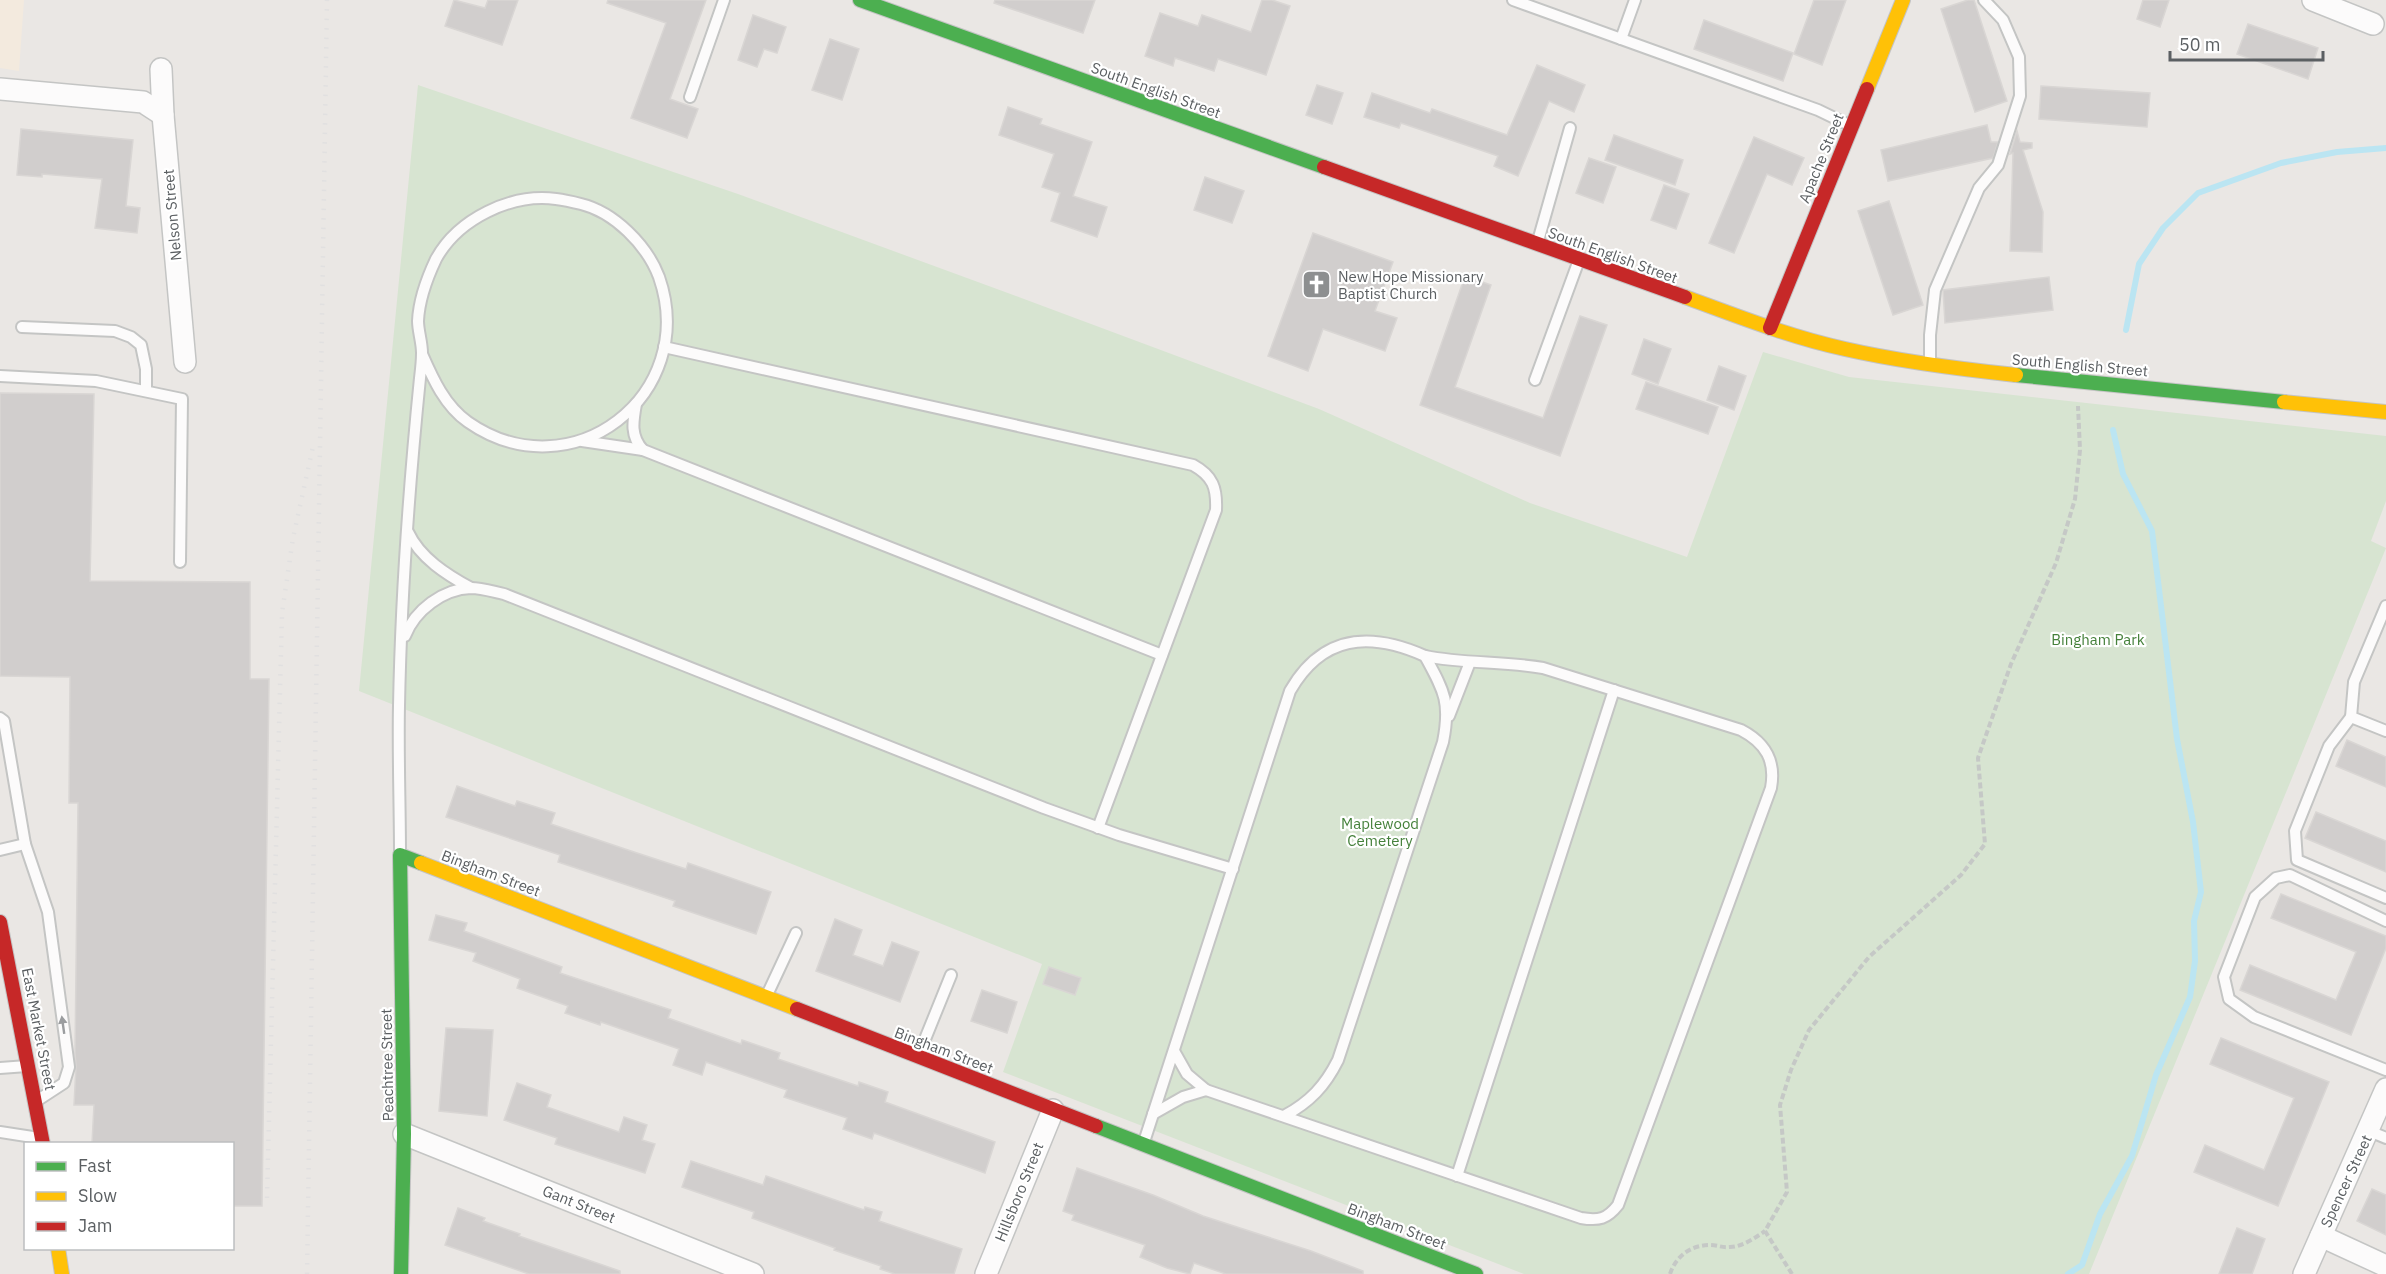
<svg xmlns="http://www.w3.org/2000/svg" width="2386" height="1274" font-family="'IBM Plex Sans',sans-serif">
<rect width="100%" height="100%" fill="#eae7e4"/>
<path fill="#f3eade" d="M0 0H24L19 71 0 68Z"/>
<path fill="#d7e4d1" d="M418 85 738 194 1016 296 1319 409 1530 503 1687 557 1763 352 1849 377 2386 436V501L2371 541 2386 548 2089 1274H1524L1003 1072 1042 964 359 691Z"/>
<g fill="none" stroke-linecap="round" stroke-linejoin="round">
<g stroke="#bbe5f2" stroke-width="6">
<path d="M2126 330 2139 264 2163 228 2198 193 2281 163 2337 152 2386 148"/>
<path d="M2068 1274 2082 1265 2100 1214 2132 1156 2156 1075 2190 997 2195 961 2194 921 2201 892 2193 822 2177 739 2152 531 2123 474 2113 430"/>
</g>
</g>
<g fill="#d1cecd" stroke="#d9d6d4" stroke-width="1.5">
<path d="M454 0 485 8 488 0H518L502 45 445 26Z"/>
<path d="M608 0H706L670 99 698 109 687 138 631 118 666 23 607 3Z"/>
<path d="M995 0H1095L1083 33 994 3Z"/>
<path d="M1262 0H1272L1290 6 1266 75 1218 59 1214 71 1175 58 1173 66 1145 56 1160 13 1198 26 1202 15 1251 32Z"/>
<path d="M1814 0H1846L1822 65 1794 54Z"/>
<path d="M1968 0H1974L2007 101 1975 112 1941 9Z"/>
<path d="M2143 0H2169L2160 27 2137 19Z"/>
<path d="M753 15 786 27 777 53 764 49 757 67 738 60Z"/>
<path d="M1704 20 1793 53 1783 81 1694 49Z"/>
<path d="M2248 24 2318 48 2308 79 2237 54Z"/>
<path d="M830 39 859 49 842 100 812 90Z"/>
<path d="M1537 65 1585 85 1574 112 1549 101 1518 176 1494 166 1498 156 1401 123 1399 128 1364 117 1372 93 1430 113 1432 109 1507 135Z"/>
<path d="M1317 85 1343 93 1332 124 1306 115Z"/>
<path d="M2041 86 2150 93 2147 127 2039 119Z"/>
<path d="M1008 107 1042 119 1040 124 1092 142 1073 196 1107 207 1097 237 1051 221 1060 193 1042 187 1054 154 999 135Z"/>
<path d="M1987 125 1991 142H1998L1993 158 1888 181 1881 150Z"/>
<path d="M21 129 133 140 126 206 140 208 137 233 95 228 102 179 42 174V177L17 175Z"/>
<path d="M2017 131 2020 142 2032 143V148L2023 150 2043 212 2042 252 2010 251 2013 153 2010 154Z"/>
<path d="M1614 135 1683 160 1675 185 1605 160Z"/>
<path d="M1754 137 1804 158 1792 185 1767 174 1734 253 1709 243Z"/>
<path d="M1589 158 1616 167 1603 203 1576 193Z"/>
<path d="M1205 177 1244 191 1232 223 1194 210Z"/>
<path d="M1664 185 1689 194 1676 229 1651 220Z"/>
<path d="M1889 201 1923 305 1893 315 1858 211Z"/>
<path d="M1313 233 1393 262 1375 311 1397 318 1385 351 1323 329 1308 371 1268 356Z"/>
<path d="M1465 276 1491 285 1455 387 1543 418 1580 316 1607 325 1560 456 1420 405Z"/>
<path d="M2049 277 2053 310 1945 323 1943 290Z"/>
<path d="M1644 339 1671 349 1658 384 1632 374Z"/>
<path d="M1719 366 1746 376 1734 410 1707 400Z"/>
<path d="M1646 382 1718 407 1708 434 1636 409Z"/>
<path d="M0 393 94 394 90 581 250 582V679H269L262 1206H232V1143H92L94 1105H74L76 1066 75 1053 78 803H69L70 677 0 676Z"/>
<path d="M2347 740 2386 757V787L2336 766Z"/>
<path d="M457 786 515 806 517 801 555 813 551 824 631 851 686 869 688 863 771 892 756 934 673 906 675 901 558 862 560 855 446 817Z"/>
<path d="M2316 812 2386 841V872L2305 838Z"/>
<path d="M2281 894 2386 936V948L2351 1035 2240 990 2250 965 2336 1000 2356 952 2271 918Z"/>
<path d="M436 915 467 923 464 931 562 967 560 973 671 1010 668 1018 741 1044 742 1040 780 1053 778 1059 858 1086 859 1082 888 1092 885 1102 995 1142 985 1173 874 1133 872 1139 843 1129 847 1118 784 1097 787 1090 706 1062 702 1075 673 1065 679 1049 601 1022 600 1025 565 1013 568 1006 517 988 520 979 473 961 476 953 429 940Z"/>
<path d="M835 919 862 930 853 955 883 966 892 942 919 952 900 1002 816 971Z"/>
<path d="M1049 967 1081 978 1075 995 1043 984Z"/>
<path d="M982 990 1017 1002 1007 1033 971 1021Z"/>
<path d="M446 1028 493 1030 487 1116 439 1111Z"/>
<path d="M2221 1038 2329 1082 2278 1206 2194 1172 2205 1145 2264 1170 2294 1098 2210 1064Z"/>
<path d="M517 1083 551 1095 547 1107 619 1132 624 1117 647 1125 642 1140 655 1144 645 1173 555 1144 557 1138 504 1120Z"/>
<path d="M691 1161 763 1185 766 1176 864 1210 865 1207 882 1212 879 1221 962 1249 954 1274H895L880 1269 881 1266 834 1250 835 1248 752 1218 754 1212 682 1187Z"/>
<path d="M1077 1168 1153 1195 1203 1216 1311 1251 1363 1271V1274H1226L1194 1263 1190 1274 1167 1268 1140 1257 1145 1245 1072 1220 1074 1215 1063 1211Z"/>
<path d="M2372 1189 2386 1195V1235L2357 1221Z"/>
<path d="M458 1208 485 1218 483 1221 520 1234 519 1236 620 1271V1274H529L445 1245Z"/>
<path d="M2237 1228 2265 1239 2252 1274H2219Z"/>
</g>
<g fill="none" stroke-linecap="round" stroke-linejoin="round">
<defs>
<g id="lane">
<path d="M1513 0 1818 110 1849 125"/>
<path d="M1621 39 1635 0"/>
<path d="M690 97 724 0"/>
<path d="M1538 241 1570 128"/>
<path d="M22 327 115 331 131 337 141 345 146 369V390"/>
<path d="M664 347 1193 465C1213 476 1217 488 1216 510L1098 828"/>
<path d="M1930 363V335L1935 290 1979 188 1998 165 2020 96 2019 57 2003 20 1984 0"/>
<path d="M0 376 96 381 182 399 180 562"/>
<path d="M1535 380 1579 260"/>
<path d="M636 404C633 421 630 436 643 450L1162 655"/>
<path d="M582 441 643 450"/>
<path d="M408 532C420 558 447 575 471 588"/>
<path d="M2386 606 2354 682 2351 717 2386 731"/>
<path d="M405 636C415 610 443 589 471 588 482 588 494 592 504 594L1044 808 1119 835 1233 869"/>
<path d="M1449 716 1470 662"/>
<path d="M2351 717 2329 746 2295 831 2297 860 2386 898"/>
<path d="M0 718 4 721 25 844 48 912 69 1067 64 1083 38 1100"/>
<path d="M0 850 25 844"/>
<path d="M400 855C400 805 398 756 399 706 401 597 409 487 420 378 421 370 422 361 422 353 422 342 418 331 418 321 419 299 427 278 436 259 458 219 511 193 556 199 564 200 573 202 581 204 614 212 647 245 659 277 700 395 571 494 468 422 445 406 433 379 422 354"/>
<path d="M2386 921 2290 875 2276 878 2255 897 2224 977 2229 999 2254 1017 2386 1070"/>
<path d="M767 995 796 933"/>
<path d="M1174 1051 1187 1074 1206 1090 1581 1218C1599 1221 1607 1219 1618 1205L1771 788C1776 761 1766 743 1741 730L1543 668C1504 661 1464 664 1425 656"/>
<path d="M919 1054 951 975"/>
<path d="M0 1068 27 1066"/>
<path d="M1153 1114 1183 1097 1206 1090"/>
<path d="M2369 1131 2386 1138"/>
<path d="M0 1132 39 1138"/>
<path d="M1144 1142 1290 691C1322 635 1369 631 1425 656 1444 691 1451 702 1443 742L1338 1060C1325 1086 1310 1102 1284 1116"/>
<path d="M1457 1176 1614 690"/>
</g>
<g id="street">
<path d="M2313 0 2373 24"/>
<path d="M161 69 163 115 185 362"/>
<path d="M0 89 143 102 163 115"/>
<path d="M404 1134 753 1274"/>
<path d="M2321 1236 2386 1266"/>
<path d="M986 1274 1053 1110"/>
<path d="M2304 1274 2386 1089"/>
</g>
<g id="fast">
<path d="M860 0 1324 167"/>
<path d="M2016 375 2284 402"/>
<path d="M1096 1126 1476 1274"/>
<path d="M401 1274 404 1134 400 855 421 863"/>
</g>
<g id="slow">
<path d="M1867 89 1903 0"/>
<path d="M1685 297C1737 316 1790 337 1845 349 1902 362 1959 369 2016 375"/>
<path d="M2284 402 2386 412"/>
<path d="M421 863 797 1009"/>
<path d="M58 1248 62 1274"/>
</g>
<g id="jam">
<path d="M1324 167 1685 297"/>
<path d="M1770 328 1867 89"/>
<path d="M0 922 43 1144"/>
<path d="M797 1009 1096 1126"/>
</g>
</defs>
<use href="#lane" stroke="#c4c5c4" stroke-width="14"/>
<use href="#street" stroke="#c4c5c4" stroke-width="24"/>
<use href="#fast" stroke="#c4c4c4" stroke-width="16"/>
<use href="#slow" stroke="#c4c4c4" stroke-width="16"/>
<use href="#jam" stroke="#c4c4c4" stroke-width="16"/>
<g stroke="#c5c8c6" stroke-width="4" stroke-dasharray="6 3" stroke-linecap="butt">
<path d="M1670 1274C1676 1256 1691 1245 1710 1245 1717 1245 1723 1248 1730 1247 1742 1247 1755 1238 1765 1231"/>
<path d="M1792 1274 1765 1231 1787 1192 1780 1105 1791 1070 1809 1030 1869 957 1961 875 1985 844 1978 758 2011 664 2056 563 2075 499 2080 450 2078 406"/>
</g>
<use href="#lane" stroke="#fcfbfb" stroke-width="10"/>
<use href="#street" stroke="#fcfbfb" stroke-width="21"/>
<use href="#fast" stroke="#4caf50" stroke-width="14"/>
<use href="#slow" stroke="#ffc107" stroke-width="14"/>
<use href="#jam" stroke="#c62828" stroke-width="14"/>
<g stroke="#e1e0e0" stroke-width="4.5" stroke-dasharray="1.5 8" stroke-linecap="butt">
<path d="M267 1198 282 613 293 538 314 442"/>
<path d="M307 1274 327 0"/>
</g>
</g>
<defs><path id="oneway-solid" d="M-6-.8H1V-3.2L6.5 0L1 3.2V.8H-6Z" transform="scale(1.5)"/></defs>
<use fill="#9b9d9f" href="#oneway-solid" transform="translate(63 1025) rotate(-98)"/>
<defs>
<symbol id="church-square" viewBox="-11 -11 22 22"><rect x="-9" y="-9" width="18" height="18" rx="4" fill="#8d8f90" stroke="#fff"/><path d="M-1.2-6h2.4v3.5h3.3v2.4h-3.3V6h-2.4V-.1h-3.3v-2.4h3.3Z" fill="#fff"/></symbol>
</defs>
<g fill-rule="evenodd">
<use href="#church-square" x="1300" y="268" width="33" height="33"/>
</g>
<g text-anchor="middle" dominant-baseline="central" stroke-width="4.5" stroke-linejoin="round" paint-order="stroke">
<g font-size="15" fill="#5b5f62" stroke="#fff">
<text transform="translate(1156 90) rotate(20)">South English Street</text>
<text transform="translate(1821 158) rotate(-68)">Apache Street</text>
<text transform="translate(172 215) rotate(-95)">Nelson Street</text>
<text transform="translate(1613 255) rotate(20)">South English Street</text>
<text transform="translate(2080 365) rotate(5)">South English Street</text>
<text transform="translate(491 873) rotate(21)">Bingham Street</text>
<text transform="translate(39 1029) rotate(79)">East Market Street</text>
<text transform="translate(944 1050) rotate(21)">Bingham Street</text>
<text transform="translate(387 1065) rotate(-91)">Peachtree Street</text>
<text transform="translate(2346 1181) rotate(-65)">Spencer Street</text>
<text transform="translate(1019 1192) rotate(-68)">Hillsboro Street</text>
<text transform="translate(579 1204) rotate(22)">Gant Street</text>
<text transform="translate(1397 1226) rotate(21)">Bingham Street</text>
</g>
<g font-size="15" fill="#5b5f62" stroke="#fff" text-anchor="start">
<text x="1338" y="276">New Hope Missionary<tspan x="1338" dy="17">Baptist Church</tspan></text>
</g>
<g font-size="15" fill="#45813b" stroke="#fff">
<text x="2098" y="639">Bingham Park</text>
<text x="1380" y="823">Maplewood<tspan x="1380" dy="17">Cemetery</tspan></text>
</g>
</g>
<rect x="24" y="1142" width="210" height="108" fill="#ffffff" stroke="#bdbfc0" stroke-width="1.5"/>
<rect x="36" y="1162" width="30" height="9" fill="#4caf50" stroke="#bdbfc0" stroke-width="1.5"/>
<text x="78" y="1172" font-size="18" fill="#5b5f62">Fast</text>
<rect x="36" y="1192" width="30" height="9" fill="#ffc107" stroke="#bdbfc0" stroke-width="1.5"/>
<text x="78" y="1202" font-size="18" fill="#5b5f62">Slow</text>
<rect x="36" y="1222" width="30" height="9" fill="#c62828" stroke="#bdbfc0" stroke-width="1.5"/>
<text x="78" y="1232" font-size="18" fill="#5b5f62">Jam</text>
<path d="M2170 51v9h153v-9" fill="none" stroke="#5b5f62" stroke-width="3"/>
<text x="2179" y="51" font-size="18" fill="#5b5f62" stroke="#ffffff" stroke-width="4.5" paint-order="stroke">50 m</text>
</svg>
